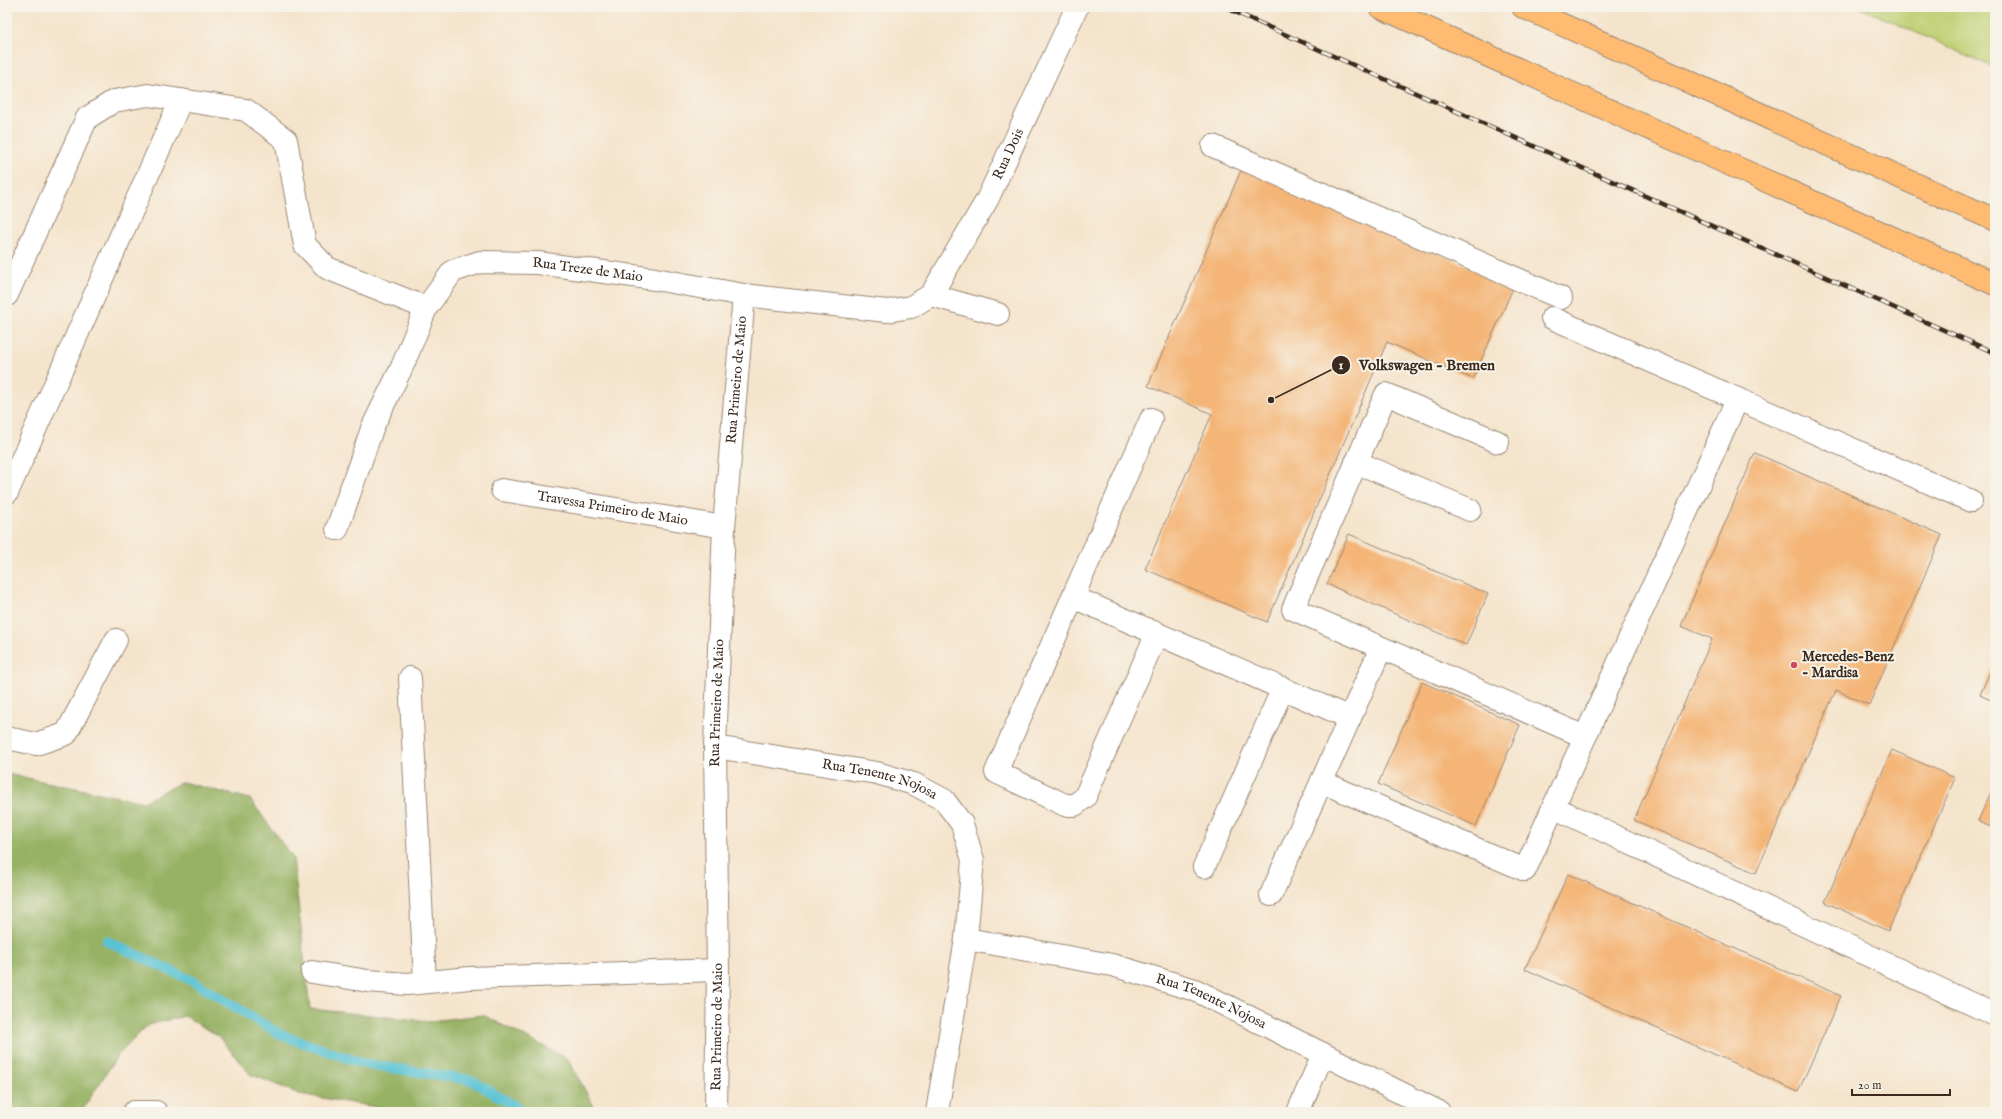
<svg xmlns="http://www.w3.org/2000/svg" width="2002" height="1119" font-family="'IM FELL English',serif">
<rect width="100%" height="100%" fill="#f7f3e8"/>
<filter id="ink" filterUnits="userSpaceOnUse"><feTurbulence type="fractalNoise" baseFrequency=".025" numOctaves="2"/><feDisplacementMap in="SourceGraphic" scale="8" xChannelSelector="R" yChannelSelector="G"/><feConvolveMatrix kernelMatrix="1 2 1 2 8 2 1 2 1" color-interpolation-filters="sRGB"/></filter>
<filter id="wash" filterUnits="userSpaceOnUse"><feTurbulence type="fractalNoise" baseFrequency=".012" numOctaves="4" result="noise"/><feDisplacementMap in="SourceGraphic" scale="16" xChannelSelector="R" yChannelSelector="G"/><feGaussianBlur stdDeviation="0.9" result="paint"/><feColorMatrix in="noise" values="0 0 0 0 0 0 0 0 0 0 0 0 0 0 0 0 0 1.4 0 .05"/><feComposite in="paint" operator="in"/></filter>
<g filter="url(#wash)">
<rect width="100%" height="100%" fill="#f5e4cc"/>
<path fill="#bfd073" stroke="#7d7d48" d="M1859 7H1995V68Z"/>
<path fill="#97b265" stroke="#696e42" d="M7 774 143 802 182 782 250 799 293 858 310 1009 429 1021 483 1015 568 1059 597 1112H404L299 1094 250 1074 219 1037 185 1016 148 1025 118 1055 81 1112H7Z"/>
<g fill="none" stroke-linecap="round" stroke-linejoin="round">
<path stroke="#59c3d4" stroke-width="10" d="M107 941 193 981 281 1035 365 1064 471 1080 525 1112"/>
</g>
<g id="blocks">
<g fill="#f4b577">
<path d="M1242 168 1514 286 1473 379 1387 342 1267 622 1145 569 1212 414 1148 386Z"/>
<path d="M1755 453 1942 535 1869 705 1836 690 1756 873 1634 820 1712 639 1681 626Z"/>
<path d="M1349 534 1488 594 1466 645 1327 584Z"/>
<path d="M1995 660V702L1980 695Z"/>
<path d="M1422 682 1520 725 1476 826 1378 784Z"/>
<path d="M1892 750 1955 778 1888 931 1825 902Z"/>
<path d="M1995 783V829L1978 821Z"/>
<path d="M1568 874 1841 996 1798 1092 1525 969Z"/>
</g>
</g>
</g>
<g filter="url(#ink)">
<use href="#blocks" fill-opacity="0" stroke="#988775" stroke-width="1"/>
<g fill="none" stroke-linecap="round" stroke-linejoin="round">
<defs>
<g id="minor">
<path d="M1213 146 1561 298"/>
<path d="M7 295 87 118 114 101 148 95 246 110 286 140 305 245 327 268 426 308"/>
<path id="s1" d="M931 295 987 200 1077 7"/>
<path d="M1552 318 1971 501"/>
<path d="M1151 419 996 772 1065 805H1075L1085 797 1157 633"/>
<path d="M1498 442 1386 394 1293 609 1585 737"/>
<path d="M1356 462 1470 510"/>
<path id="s2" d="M502 490 724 527"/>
<path d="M7 493 181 100"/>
<path id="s3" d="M337 529 373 426 402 367 426 308 453 271 480 262 538 263 655 279 744 295 887 311 911 307 931 295 998 314"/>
<path d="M1073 597 1350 718"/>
<path d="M410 678 425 982"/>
<path d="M7 738 36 744 66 734 116 640"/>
<path id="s4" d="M715 747 877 773 914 784 944 800 962 824 973 860 966 939 937 1112"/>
<path d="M1322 782 1525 870 1737 400"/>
<path d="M1553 807 1995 1015"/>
<path d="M1204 867 1283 688"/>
<path d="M1271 895 1381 648"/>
<path id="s5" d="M966 939 1112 965 1195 990 1439 1112"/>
<path d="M312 972 368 981 407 984 470 978 718 970"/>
<path d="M134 1112H156"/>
<path id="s6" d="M716 1112 718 970 715 747 724 527 744 295"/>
<path d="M1298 1112 1323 1054"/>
</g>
<g id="highway">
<path d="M1380 7 1995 284"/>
<path d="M1523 7 1995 220"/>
</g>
</defs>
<use href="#minor" stroke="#988775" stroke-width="24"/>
<use href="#highway" stroke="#988775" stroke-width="24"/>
<use href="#minor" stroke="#fff" stroke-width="22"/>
<use href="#highway" stroke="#ffbb71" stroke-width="22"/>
<defs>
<path id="rail" d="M1224 7 1995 353"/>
</defs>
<use href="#rail" stroke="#3b2a1e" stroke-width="4.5"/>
<use href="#rail" stroke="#f7f3e8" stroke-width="3" stroke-dasharray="9" stroke-linecap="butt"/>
</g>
</g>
<circle fill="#d1495b" stroke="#f7f3e8" stroke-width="1.5" cx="1794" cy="665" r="4"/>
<g text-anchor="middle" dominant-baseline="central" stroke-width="4" stroke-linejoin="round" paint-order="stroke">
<g font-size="14" fill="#3b2a1e" stroke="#f7f3e8">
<text stroke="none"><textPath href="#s1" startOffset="161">Rua Dois</textPath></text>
<text stroke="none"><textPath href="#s3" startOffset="421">Rua Treze de Maio</textPath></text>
<text stroke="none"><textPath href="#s6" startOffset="733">Rua Primeiro de Maio</textPath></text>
<text stroke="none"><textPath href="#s2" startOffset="112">Travessa Primeiro de Maio</textPath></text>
<text stroke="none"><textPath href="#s6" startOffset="409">Rua Primeiro de Maio</textPath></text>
<text stroke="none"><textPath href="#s4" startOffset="168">Rua Tenente Nojosa</textPath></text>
<text stroke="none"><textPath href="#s5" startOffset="254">Rua Tenente Nojosa</textPath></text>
<text stroke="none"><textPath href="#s6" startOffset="85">Rua Primeiro de Maio</textPath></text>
</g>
<g font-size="14" font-weight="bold" fill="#3b2a1e" stroke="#f7f3e8" text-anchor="start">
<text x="1802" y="657">Mercedes-Benz<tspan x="1802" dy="16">- Mardisa</tspan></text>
</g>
</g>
<path fill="none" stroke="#3b2a1e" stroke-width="1.5" d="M1271 400L1341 365"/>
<g fill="#3b2a1e" stroke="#f7f3e8" stroke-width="1.5">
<circle cx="1271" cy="400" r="4"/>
<circle cx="1341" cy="365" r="10"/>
</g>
<g font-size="12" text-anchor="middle" font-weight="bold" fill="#fff">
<text x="1341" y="369">1</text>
</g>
<g font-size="15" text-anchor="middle" font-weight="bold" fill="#3b2a1e" stroke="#f7f3e8" stroke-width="4" stroke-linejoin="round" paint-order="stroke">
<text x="1427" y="370">Volkswagen - Bremen</text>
</g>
<rect width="2002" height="1119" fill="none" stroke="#f7f3e8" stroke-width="24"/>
<path d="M1852 1089v6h98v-6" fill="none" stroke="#3b2a1e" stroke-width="2"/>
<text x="1858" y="1089" font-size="12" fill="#3b2a1e" stroke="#f7f3e8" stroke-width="3" paint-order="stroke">20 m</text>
</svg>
